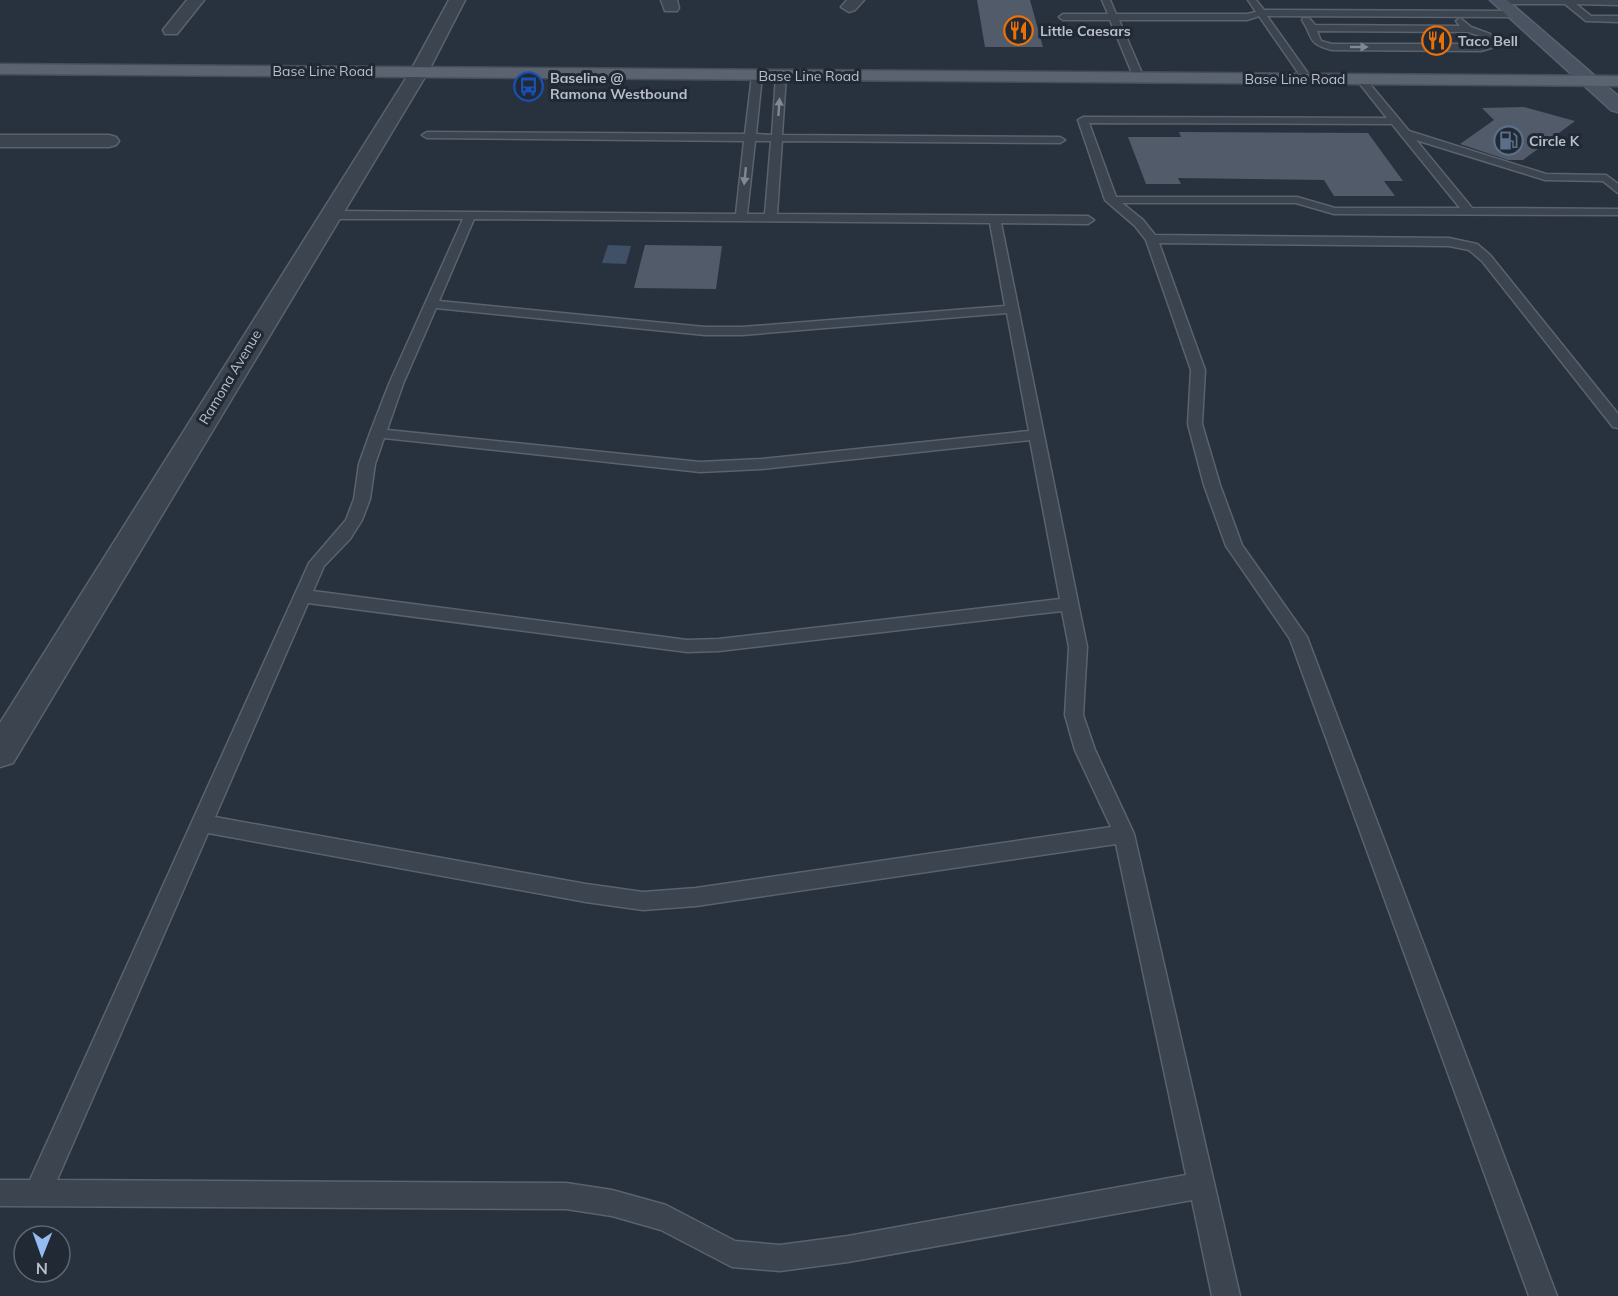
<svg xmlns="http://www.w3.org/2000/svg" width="1618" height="1296" font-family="Mulish,sans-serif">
<rect width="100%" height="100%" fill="#28323f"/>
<path fill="#3f5067" d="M608 245 631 246 626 264 602 263Z"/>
<g fill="#515b6a">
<path d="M977 0H1030L1043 47H985Z"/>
<path d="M1524 107 1575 121 1523 160H1508L1460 144 1494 120 1482 108Z"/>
<path d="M1179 132 1368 133 1403 181H1384L1395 196H1334L1324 180 1178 178 1181 184H1146L1128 137H1181Z"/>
<path d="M645 245 722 246 716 289 634 288Z"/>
</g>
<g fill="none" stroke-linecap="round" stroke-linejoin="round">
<defs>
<g id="service">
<path d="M1102 0H1110L1116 14H1247L1256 12 1248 0H1256L1264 10 1513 11 1517 14 1513 17 1267 16 1312 79 1307 82 1304 81 1259 16 1247 20H1119L1144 78 1139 81 1134 78 1110 20H1063L1059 17 1063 14H1108Z"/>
<path d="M1495 0H1618V5L1576 4 1591 16H1618V22L1586 21 1565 4H1499Z"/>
<path d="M1303 18H1309L1315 25 1460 26 1456 21 1460 18 1471 27 1490 34 1498 46 1481 51 1332 50C1306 43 1314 38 1302 20ZM1317 31 1468 32 1480 36 1488 44H1332L1321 41Z"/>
<path d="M757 73 762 76 756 134 772 135 776 76 781 73 786 76 782 135 1060 137 1065 140 1060 143 782 141 777 214 1088 216 1094 220 1088 224 1001 223 1087 647 1083 715 1095 750 1134 834 1240 1296H1212L1192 1200 848 1262 780 1271 732 1267 661 1230 612 1216 566 1209 0 1206V1180H30L309 563 346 520 354 499 359 464 370 433 389 384 463 219H330L324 215 330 211 736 214 744 141 427 138 422 135 427 132 745 134 752 76ZM755 141H771L765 214H747ZM474 219 990 223 1005 306 742 327H705L439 301ZM436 308 705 335H742L1007 313 1029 431 761 459 700 462 387 430 403 384ZM384 438 700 472 761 469 1030 440 1060 599 719 639 687 640 313 591 324 566 350 539 362 520 370 499 375 464ZM308 603 687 652 719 651 1062 611 1069 647 1065 715 1075 750 1111 827 696 888 643 892 586 884 215 817ZM208 833 586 902 643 910 696 906 1116 844 1186 1175 848 1236 780 1245 735 1241 666 1205 612 1190 566 1183 57 1180Z"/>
<path d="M1361 76 1364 77 1409 131 1546 174 1606 175 1618 184V193L1603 181 1545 180 1416 140 1472 208 1618 209V215L1334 214 1296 203H1122L1143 220 1155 235 1449 238 1477 244 1490 255 1618 414V428L1613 427 1482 261 1469 250 1449 246 1159 243 1205 370 1202 424 1220 485 1242 545 1307 637 1557 1296H1529L1290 639 1226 546 1204 485 1188 424 1191 370 1146 240 1135 226 1105 200 1078 120 1083 117 1387 118 1356 79ZM1089 123 1392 124 1460 208H1335L1297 197H1116Z"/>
</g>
<g id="minor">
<path d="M187 0H204L177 34H165L163 30Z"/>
<path d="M661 0H677L679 8 677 11H665Z"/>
<path d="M847 0H864L855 10 849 12 841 7Z"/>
<path d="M0 135H109L116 137 119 141 116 145 109 147H0Z"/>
</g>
<path id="tertiary" d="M449 0H465L428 72 13 763 0 767V723L410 72Z"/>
<path id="secondary" d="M1490 0H1507L1618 96V112L1611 110Z"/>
<path id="primary" d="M0 64 1618 76V86L0 74Z"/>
</defs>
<use href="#service" stroke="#59626d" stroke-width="3"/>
<use href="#minor" stroke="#59626d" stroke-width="3"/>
<use href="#tertiary" stroke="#59626d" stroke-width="3"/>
<use href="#secondary" stroke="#59626d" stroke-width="3"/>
<use href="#primary" stroke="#454d58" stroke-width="3"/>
<use href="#service" fill="#3b444f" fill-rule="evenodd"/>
<use href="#minor" fill="#3b444f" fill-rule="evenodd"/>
<use href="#tertiary" fill="#3b444f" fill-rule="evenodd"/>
<use href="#secondary" fill="#4a5362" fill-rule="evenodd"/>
<use href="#primary" fill="#5a636f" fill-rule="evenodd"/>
</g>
<defs><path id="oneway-solid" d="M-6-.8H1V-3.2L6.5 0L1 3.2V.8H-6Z" transform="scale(1.5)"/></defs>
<g fill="#808893">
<use href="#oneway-solid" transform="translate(1359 47)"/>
<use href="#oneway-solid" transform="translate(779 107) rotate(-86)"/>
<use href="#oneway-solid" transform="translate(745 176) rotate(96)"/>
</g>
<defs>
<symbol id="restaurant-ring" viewBox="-11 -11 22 22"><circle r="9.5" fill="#202934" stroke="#e8710a" stroke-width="1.5"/><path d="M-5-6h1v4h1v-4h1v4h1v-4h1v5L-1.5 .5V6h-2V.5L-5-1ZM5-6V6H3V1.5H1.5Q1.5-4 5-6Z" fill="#e8710a"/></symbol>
<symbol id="bus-ring" viewBox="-11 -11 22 22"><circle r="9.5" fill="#202934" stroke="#1a4fb4" stroke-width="1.5"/><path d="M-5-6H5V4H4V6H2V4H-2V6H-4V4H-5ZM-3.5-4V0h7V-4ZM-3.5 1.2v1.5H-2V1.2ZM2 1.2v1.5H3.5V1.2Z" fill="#1a4fb4"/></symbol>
<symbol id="fuel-ring" viewBox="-11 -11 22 22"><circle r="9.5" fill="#202934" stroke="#5c6f8a" stroke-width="1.5"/><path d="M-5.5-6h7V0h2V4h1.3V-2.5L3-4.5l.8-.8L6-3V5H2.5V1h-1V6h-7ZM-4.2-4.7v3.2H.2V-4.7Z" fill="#5c6f8a"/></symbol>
</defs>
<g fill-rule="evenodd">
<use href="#restaurant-ring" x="1002" y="14" width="33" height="33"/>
<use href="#restaurant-ring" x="1420" y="24" width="33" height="33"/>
<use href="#bus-ring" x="512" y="70" width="33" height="33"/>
<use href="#fuel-ring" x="1492" y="124" width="33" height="33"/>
</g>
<g text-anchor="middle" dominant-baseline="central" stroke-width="6" stroke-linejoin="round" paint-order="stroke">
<g font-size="14" font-weight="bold" fill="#b8bfca" stroke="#202934" text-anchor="start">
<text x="1040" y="31">Little Caesars</text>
<text x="1458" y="41">Taco Bell</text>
<text x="550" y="78">Baseline @<tspan x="550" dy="16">Ramona Westbound</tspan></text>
<text x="1529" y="141">Circle K</text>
</g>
<g font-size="14" fill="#b8bfca" stroke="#202934">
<text x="323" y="71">Base Line Road</text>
<text x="809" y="76">Base Line Road</text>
<text x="1295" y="79">Base Line Road</text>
<text transform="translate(230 377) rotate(-59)">Ramona Avenue</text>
</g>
</g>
<g transform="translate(42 1254) rotate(181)"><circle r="28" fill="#202934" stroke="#5d6570" stroke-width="1.5"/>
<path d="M0-4.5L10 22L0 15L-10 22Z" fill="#96bbf1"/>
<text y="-9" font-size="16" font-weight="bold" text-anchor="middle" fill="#b8bfca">N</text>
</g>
</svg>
